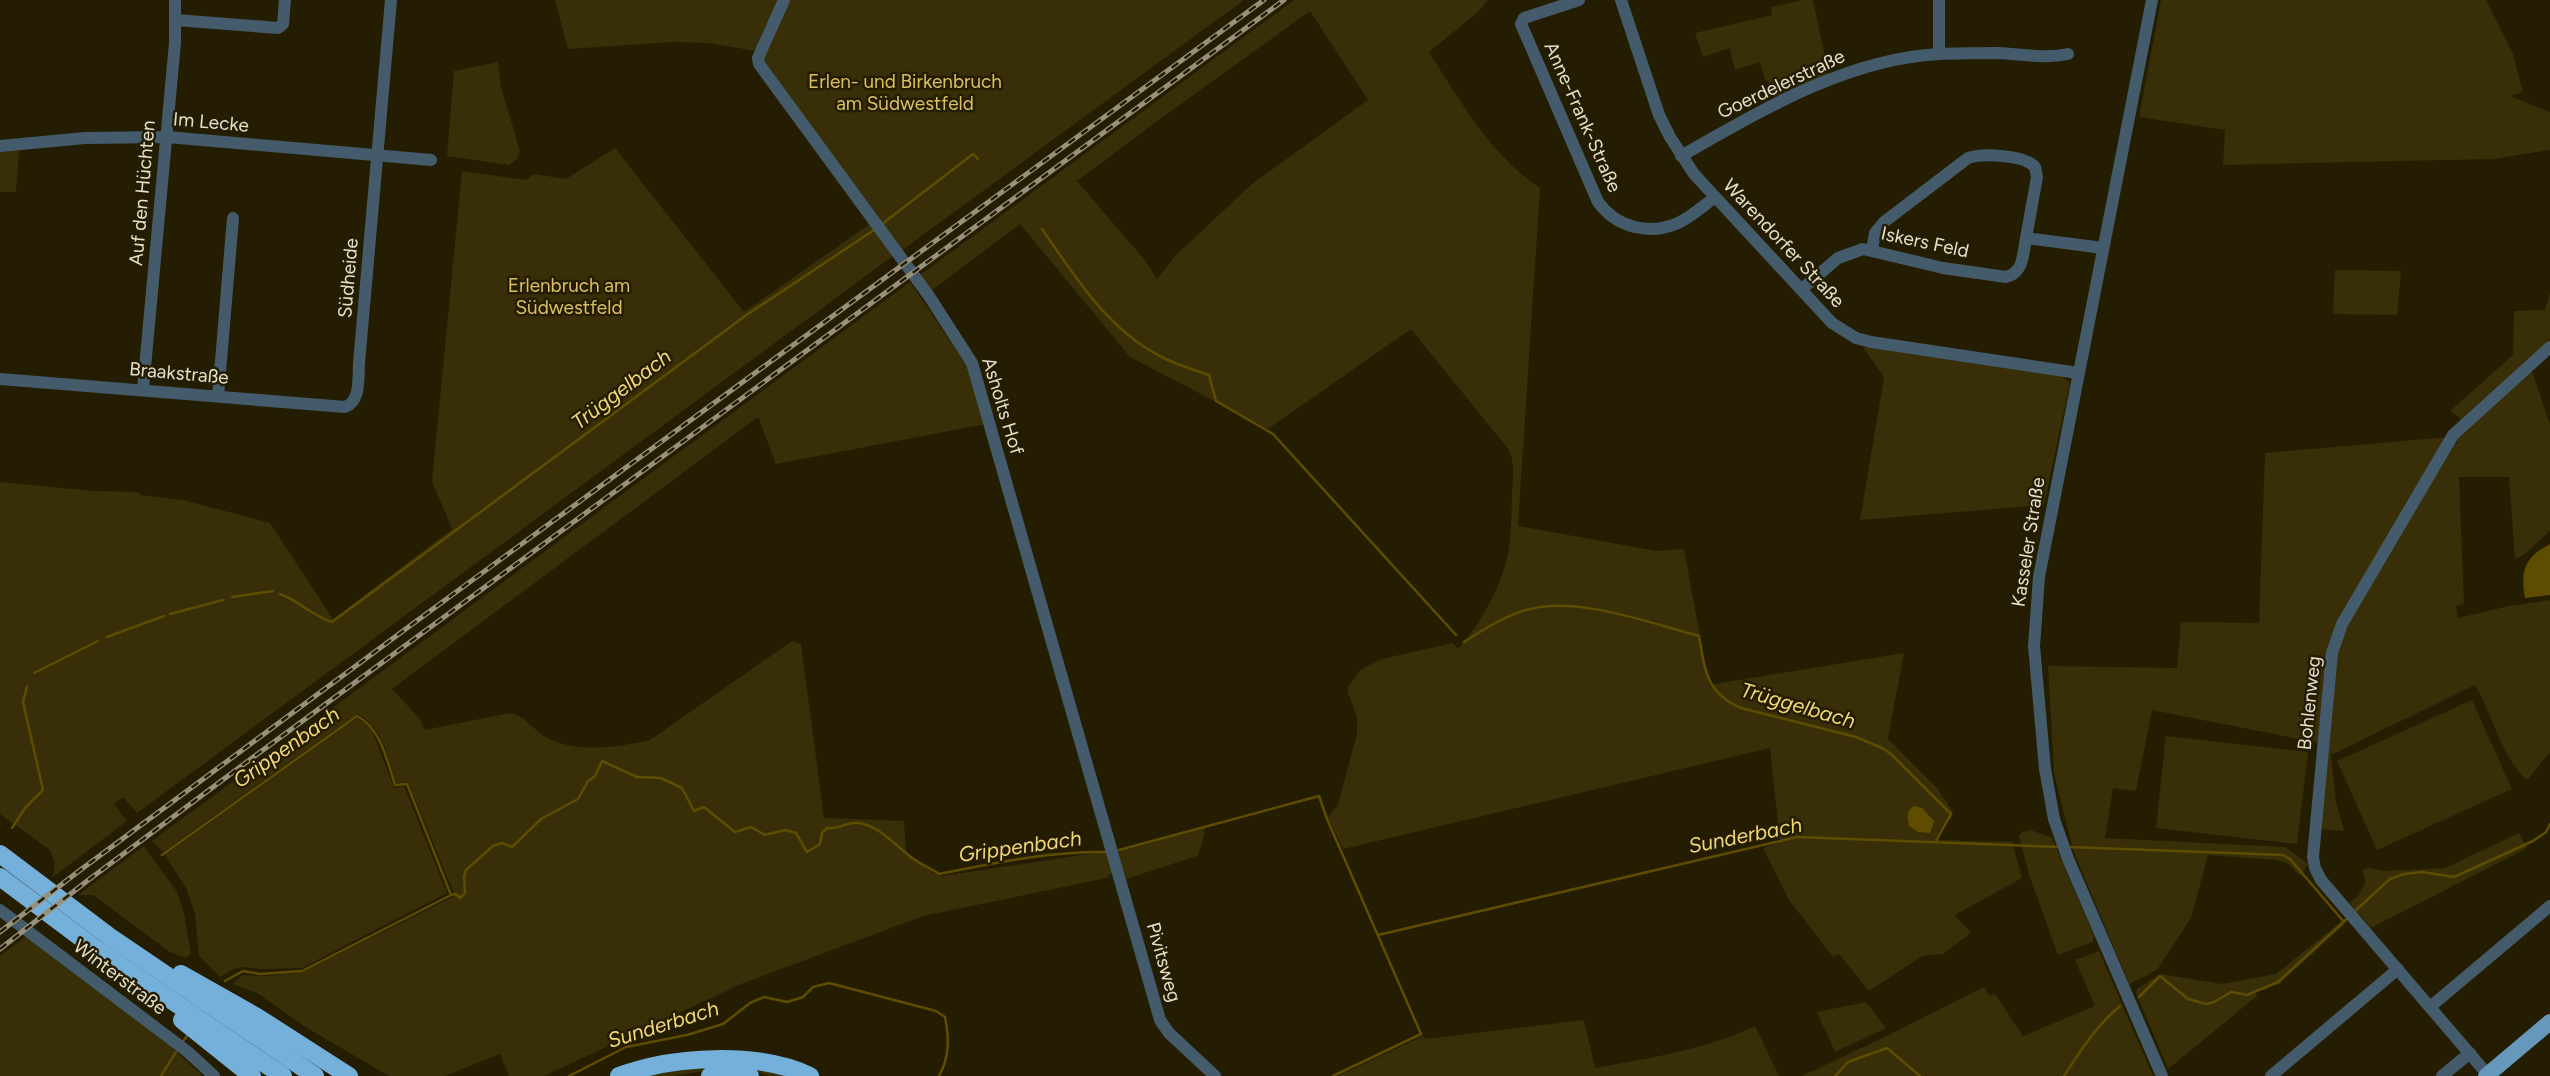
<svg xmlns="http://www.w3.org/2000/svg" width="2550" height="1076" font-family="Figtree,sans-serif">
<rect width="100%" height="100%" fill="#251d01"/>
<g fill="#382e07" fill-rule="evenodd">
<path d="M555 0H778L756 51 708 43 673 42 568 49Z"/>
<path d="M789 0H1244L901 251 763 60Z"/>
<path d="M1294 0H1488L1477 13 1429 52C1461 102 1490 154 1540 188L1518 526 1656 551 1684 549 1709 685 1904 653 1888 739 1937 788 1953 812 1952 817 1944 824 1937 840 2012 842 2022 878 1955 915 1971 933 1943 954 1922 956 1869 991 1839 954 1833 957 1789 900 1763 848 1780 842 1770 748 1343 849 1328 817 1338 805 1357 733V717L1348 693V687L1360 670 1382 659 1453 643 1458 649C1479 627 1503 583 1508 553 1512 533 1511 513 1512 493 1513 479 1515 464 1509 450L1411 329 1268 429 1130 357 1020 224 931 291 920 275ZM1310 11 1368 100 1252 184 1176 255 1157 279 1144 259 1077 181 1156 122Z"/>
<path d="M1803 0H1813L1829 75 1779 98 1764 77 1760 62 1735 70 1730 48 1703 57 1695 33 1772 15 1771 7Z"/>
<path d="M2161 0H2486L2513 54 2523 92 2510 96 2550 112V150L2493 159 2223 165 2225 130 2139 117Z"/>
<path d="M498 62 501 87 520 151 517 159 509 165 447 156 454 71Z"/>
<path d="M615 148 744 312 870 224 893 256 137 813 123 797 114 804 127 821 53 877 55 863 50 850 0 814V482L93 491 139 492 140 495 183 500 270 523 333 619 452 529 432 481 462 171 526 180 534 174 566 179Z"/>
<path d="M19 150 16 192H0V152Z"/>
<path d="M2335 270 2401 271 2397 315 2333 314Z"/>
<path d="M910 282 967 366 986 424 776 464 758 417 392 689 420 719 425 730 510 713C526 716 532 729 546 737 575 754 619 747 650 740L792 641 801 644 824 818 904 821 906 854 933 873 942 876 1109 851C1111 861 1116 871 1107 878L923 916 741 984 544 1076H509L500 1054 445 1076H389L307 1028 257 993 232 984 243 975 267 976 303 972 455 896 408 782 396 783C388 758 383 725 357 714L163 852 152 841Z"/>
<path d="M2550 293V340L2461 419 2450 411 2513 355 2514 311 2545 310Z"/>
<path d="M1863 347 2061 376 2070 383 2044 505 1860 520 1884 377Z"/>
<path d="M2531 369 2550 424V531L2525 554 2515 559 2509 477H2459L2464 604 2456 606 2458 618 2509 606 2550 600V752L2527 780C2500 756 2493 715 2475 685L2331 755 2336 801 2344 831 2320 829 2337 653 2343 633 2451 444H2457V438Z"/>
<path d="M2448 437 2338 621 2319 743 2152 710 2136 791 2113 788 2105 838 2285 847 2308 864 2300 876 2289 864 2276 860 2208 855 2191 918 2157 970 2129 984 2073 850 2054 773 2048 666 2177 668 2181 622 2259 623 2265 453Z"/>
<path d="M2472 700 2512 789 2377 850 2337 761Z"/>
<path d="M357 718 367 724 372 730 394 788 404 786 447 893 302 968 261 969 244 967 234 969 220 977 199 956 195 914 186 888 165 855Z"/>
<path d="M2166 736 2308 752 2297 844 2156 828Z"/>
<path d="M1205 828 1202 844 1197 856 1126 879 1118 852Z"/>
<path d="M2031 830 2052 838 2094 936 2093 942 2058 955 2029 875 2019 836 2022 832Z"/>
<path d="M2519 833 2527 848 2371 928 2349 903 2359 895 2366 881 2362 870 2369 868 2385 871 2445 868Z"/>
<path d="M144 846 177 892 184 913 191 954 185 958 170 952 93 895H78Z"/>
<path d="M2341 922 2344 925 2279 984 2255 992 2257 996 2168 1069 2136 993 2137 989 2160 974 2222 984 2276 974Z"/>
<path d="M26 936 171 1047 203 1076H0V956Z"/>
<path d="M2099 951 2153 1076H1802L1891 1034 1984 987 1990 996 1995 994 2023 1036 2095 1006 2075 960Z"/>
<path d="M1866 1002 1886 1028 1835 1052 1817 1012Z"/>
<path d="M1584 1020 1595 1068C1649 1058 1705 1050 1755 1026L1779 1076H1338L1423 1036 1426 1039Z"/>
<path d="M740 1067 794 1076H769L746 1068H722L674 1076H638L669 1069Z"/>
</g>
<g fill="#5e4d00">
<path d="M2550 544V595L2525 598C2520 570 2525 557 2550 544Z"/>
<path d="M1914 806 1922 808 1934 821 1930 833 1918 832 1909 826C1907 817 1906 811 1914 806Z"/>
</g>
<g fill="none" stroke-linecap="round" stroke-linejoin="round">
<g stroke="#5e4d00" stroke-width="2.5">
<path d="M882 224 973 154 978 159"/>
<path d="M1042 229C1077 279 1110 334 1168 360 1181 366 1195 370 1209 375L1216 401 1273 434 1456 635"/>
<path d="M280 594C299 601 313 616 332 622L745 316 874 230"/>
<path d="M232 597 273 591"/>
<path d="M170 614 223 600"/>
<path d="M107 637 164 616"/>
<path d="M1464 642C1484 629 1503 617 1526 610 1576 595 1649 623 1699 636 1705 670 1706 693 1741 708L1856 737 1882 748 1891 754 1951 814 1936 841"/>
<path d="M34 673 98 641"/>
<path d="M12 828 25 808 43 790 23 702 27 686"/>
<path d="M2070 847 2283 855 2290 859 2344 922"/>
<path d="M1119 850 1319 796 1327 819 1421 1034 1333 1076"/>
<path d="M162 855 357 716C381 728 387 761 395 785L407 784 451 895"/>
<path d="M2354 912 2390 879 2404 874 2422 872 2454 877 2533 841 2546 832 2550 824"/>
<path d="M1378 935 1797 837 2060 847"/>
<path d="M225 981 243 971 260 974 302 971 451 895 456 894 460 898 465 893 464 876 466 870 493 846 502 843 512 847 541 819 578 799 588 781 595 776 602 761 637 777 661 778 682 788 694 811 704 807 735 832 751 827 765 835 785 830 796 833 807 852 820 844 822 833 827 828C839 830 847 821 859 823 878 826 892 842 906 853 915 862 928 867 939 874 995 863 1050 851 1106 852"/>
<path d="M2139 997 2160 976 2188 999 2206 1004 2214 1002 2231 992 2247 995 2278 982 2349 917"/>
<path d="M182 1043 187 1036"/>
<path d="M161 1076 176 1052"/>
<path d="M569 1076 626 1047 687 1035 723 1024 750 1003 764 997 787 1002 803 997 813 987 829 983 936 1011 945 1017C949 1037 950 1057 939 1076"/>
<path d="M1835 1076 1848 1062 1887 1048 1920 1076"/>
<path d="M2064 1076C2081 1050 2096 1026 2120 1006"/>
</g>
<g stroke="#435b6b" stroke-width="12">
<path d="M784 0 758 58 759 64 929 296 972 363 1160 1020 1169 1033 1215 1076"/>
<path d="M1579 0 1524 18 1521 24 1598 202C1616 227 1649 236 1678 223 1691 217 1703 206 1714 198"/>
<path d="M1621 0 1659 115 1670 137 1694 174 1832 323 1856 338 1871 342 2078 373"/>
<path d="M2152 0 2039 577 2034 646 2045 769 2054 819 2068 859 2162 1076"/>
<path d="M176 20 278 28 283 24 285 0"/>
<path d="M1939 54V0"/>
<path d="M0 146 85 138 167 137 431 160"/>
<path d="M1681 156C1760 111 1846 59 1939 54 1959 53 1979 53 1998 53 2021 54 2045 59 2068 54"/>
<path d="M1872 250 1875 233 1884 222 1968 158C1984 153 2024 155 2035 167L2037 177 2026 238 2103 248"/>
<path d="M1802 289 1838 258 1863 249 1943 268 2006 277C2024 273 2023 253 2026 238"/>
<path d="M0 379 345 407C361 401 358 378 359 363L391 0"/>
<path d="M143 389 175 43V0"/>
<path d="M218 396 233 218"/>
<path d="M0 910 188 1052 214 1076"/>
<path d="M2430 1007 2550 906"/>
<path d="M2488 1075 2321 880 2315 868 2313 857 2332 653 2342 624 2453 435 2550 347"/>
<path d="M2271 1076 2398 969"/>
<path d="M2442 1076 2470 1053"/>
</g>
<path stroke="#6698bb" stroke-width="16" d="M2486 1076 2550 1022"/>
<g stroke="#74b0da" stroke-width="18">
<path d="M0 854 110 937 315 1076"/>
<path d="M0 877 96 949 283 1076"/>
<path d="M181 974 257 1017 349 1076"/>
<path d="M182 1020 252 1076"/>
<path d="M619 1076C672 1056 758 1051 810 1076"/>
<path d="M710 1076 732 1074 750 1076"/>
</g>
<defs>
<g id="rail">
<path d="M0 932 79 871 407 628 1264 0"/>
<path d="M0 949 87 881 244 764 1284 0"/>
</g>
</defs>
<use href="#rail" stroke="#97917c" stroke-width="5"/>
<use href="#rail" stroke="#251d01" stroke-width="2.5" stroke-dasharray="8" stroke-linecap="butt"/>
</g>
<g text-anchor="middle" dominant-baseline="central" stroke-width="5" stroke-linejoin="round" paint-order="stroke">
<g font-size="19" fill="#dac062" stroke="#251d01">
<text x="905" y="81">Erlen- und Birkenbruch<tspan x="905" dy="22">am Südwestfeld</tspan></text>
<text x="569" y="285">Erlenbruch am<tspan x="569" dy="22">Südwestfeld</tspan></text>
</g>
<g font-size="19" fill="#e4dfce" stroke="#251d01">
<text transform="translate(1781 84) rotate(-25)">Goerdelerstraße</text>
<text transform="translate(1583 117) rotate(66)">Anne-Frank-Straße</text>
<text transform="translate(211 122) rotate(5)">Im Lecke</text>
<text transform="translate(142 193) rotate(-85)">Auf den Hüchten</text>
<text transform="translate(1925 242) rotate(12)">Iskers Feld</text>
<text transform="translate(1784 243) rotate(47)">Warendorfer Straße</text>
<text transform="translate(348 278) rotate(-85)">Südheide</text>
<text transform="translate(179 373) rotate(5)">Braakstraße</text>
<text transform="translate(1003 406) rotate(73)">Asholts Hof</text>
<text transform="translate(2028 542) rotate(-81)">Kasseler Straße</text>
<text transform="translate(2309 703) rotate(-84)">Bohlenweg</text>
<text transform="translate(1164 962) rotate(74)">Pivitsweg</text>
<text transform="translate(120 977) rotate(37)">Winterstraße</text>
</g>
<g font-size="21" font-style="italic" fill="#f2d779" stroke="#251d01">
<text transform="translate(621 389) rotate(-37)">Trüggelbach</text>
<text transform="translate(1798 705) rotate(16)">Trüggelbach</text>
<text transform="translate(286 747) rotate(-35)">Grippenbach</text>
<text transform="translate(1745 835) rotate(-11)">Sunderbach</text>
<text transform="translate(1020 846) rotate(-8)">Grippenbach</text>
<text transform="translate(663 1024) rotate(-17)">Sunderbach</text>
</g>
</g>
</svg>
